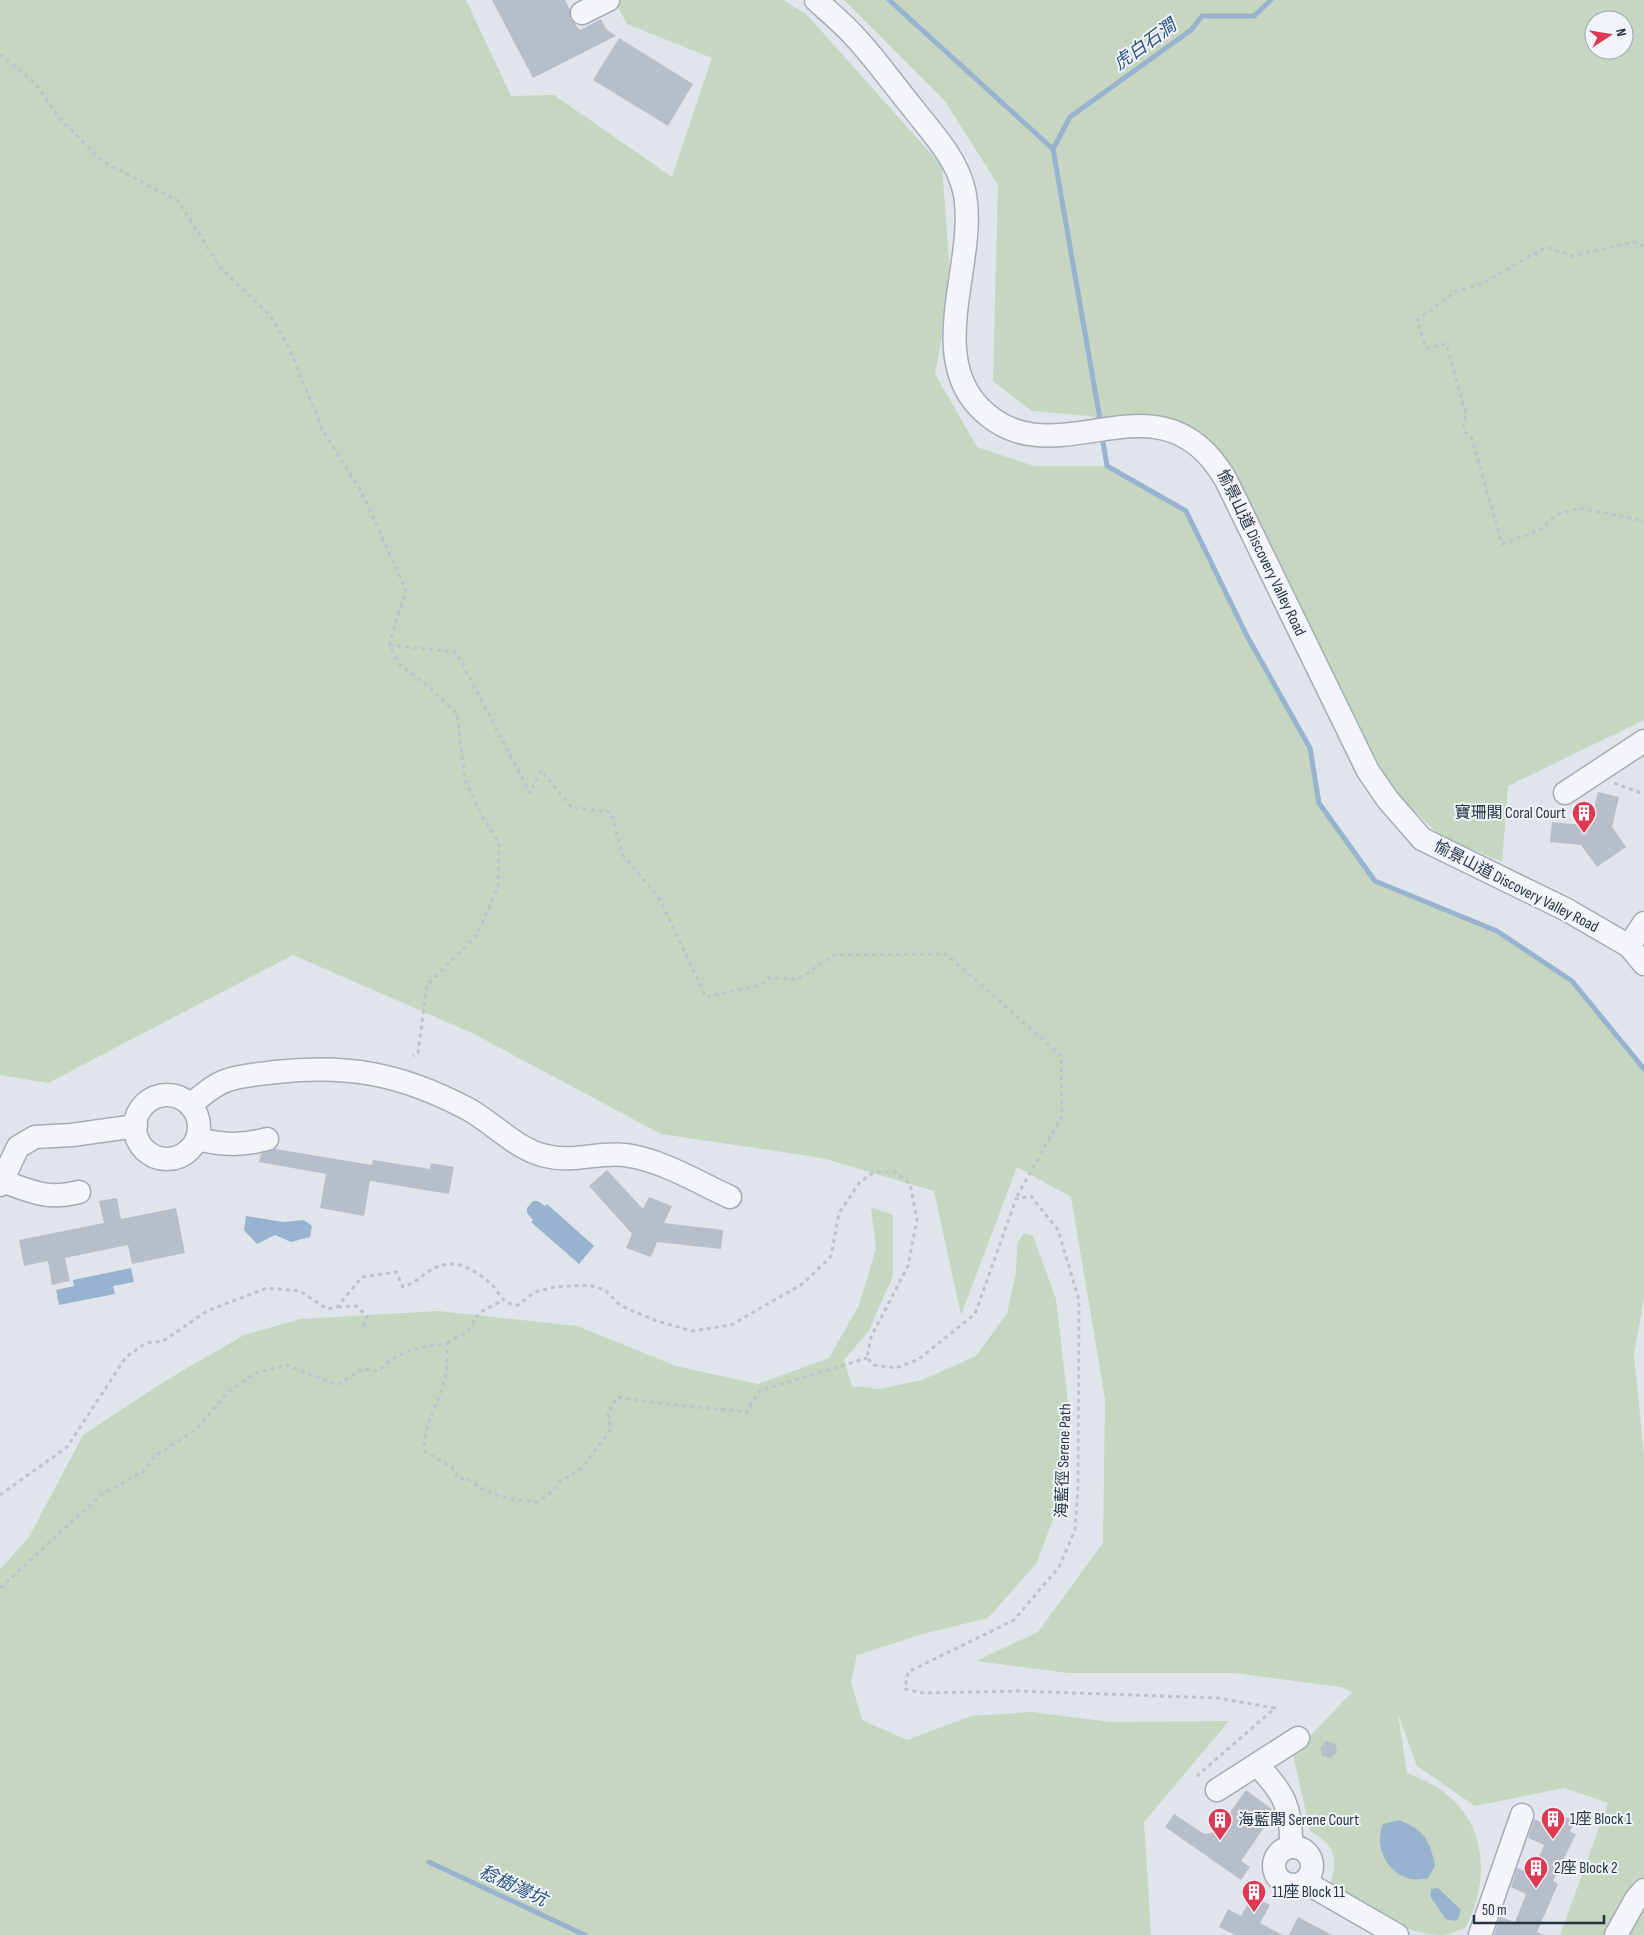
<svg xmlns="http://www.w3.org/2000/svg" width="1644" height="1935" font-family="'Sofia Sans Condensed','Noto Sans TC',sans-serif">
<rect width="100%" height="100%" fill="#e0e5eb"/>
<g fill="#c6d6c1" fill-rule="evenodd">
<path d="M0 0H466L511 96 554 95 672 177 712 58 627 24 614 0H783L807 15 942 166 951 286 935 374 977 447 1034 466H1107L1186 511 1247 636 1310 748 1319 803 1375 881 1497 931 1572 981 1644 1069V1298L1634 1354 1644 1455V1935H1560L1608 1803 1564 1788 1475 1806 1417 1766 1398 1714 1407 1773C1416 1777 1426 1781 1435 1786 1487 1818 1491 1877 1466 1927 1459 1930 1451 1934 1444 1935 1401 1935 1364 1906 1330 1885 1339 1858 1335 1845 1310 1831L1293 1754 1352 1692 1341 1687 1234 1673H1068L976 1661 1038 1632 1103 1543 1105 1398 1071 1197 1017 1167 961 1315 934 1191 822 1158 661 1134 472 1033 293 955 48 1083 0 1075Z"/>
<path d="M844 0H1644V720L1508 786 1502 862 1439 835 1386 783 1215 445 1171 423 1120 424 1089 416 1032 411 993 381 998 185 945 101ZM1594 20H1624V50H1594Z"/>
<path d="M871 1207 893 1215V1276L868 1332 844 1360 852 1386 880 1389 922 1380 976 1356 1007 1313 1016 1273 1017 1244 1024 1233 1033 1236 1056 1299 1068 1402 1059 1504 1036 1564 988 1618 923 1634 857 1655 851 1682 862 1720 907 1740 971 1716 1032 1712 1111 1722 1229 1721 1144 1822 1151 1935H0V1569L29 1537 83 1435 165 1381 244 1335 300 1319 438 1311 577 1326 676 1366 758 1384 829 1358 859 1305 876 1249Z"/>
</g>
<g fill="#98b3cf">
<path d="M533 1201H538L545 1206 547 1204 594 1246 579 1264 531 1222 533 1220 527 1213V1208Z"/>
<path d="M246 1216 283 1222 304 1220 312 1226 310 1237 291 1242 275 1235 257 1244 244 1230Z"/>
<path d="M131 1268 134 1282 113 1286 115 1294 59 1305 56 1290 74 1286 73 1280Z"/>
<path d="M1399 1820C1424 1830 1430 1840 1435 1866L1428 1878C1396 1887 1371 1853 1383 1824Z"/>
<path d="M1438 1888 1461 1910 1458 1919 1454 1921 1446 1919 1430 1896 1431 1889Z"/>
</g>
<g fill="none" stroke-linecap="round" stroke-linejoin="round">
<g stroke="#98b3cf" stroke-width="5">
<path d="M889 0 1053 149 1101 425"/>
<path d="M1053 149 1070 117 1191 30 1202 16H1254L1271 0"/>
<path d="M1102 436 1107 466 1186 511 1247 636 1310 748 1319 803 1375 881 1497 931 1572 981 1644 1069"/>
<path d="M429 1862 585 1935"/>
</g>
</g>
<g fill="#b7bec9">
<path d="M492 0H565L570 10V18L580 30 601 19 606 29 616 36 533 78Z"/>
<path d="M619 38 693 84 668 126 593 80Z"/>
<path d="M1598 792 1619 797 1612 827 1626 847 1597 867 1581 845 1550 842 1552 822 1582 825 1591 820Z"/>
<path d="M275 1149 372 1165 373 1160 430 1169 431 1163 454 1167 449 1194 370 1181 364 1216 320 1208 326 1174 259 1162 261 1154Z"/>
<path d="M607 1170 643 1209 649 1197 672 1206 664 1223 723 1230 721 1249 657 1242 651 1257 626 1248 632 1234 589 1186Z"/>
<path d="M117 1198 121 1219 176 1208 185 1253 132 1264 128 1245 65 1258 70 1281 52 1285 48 1261 24 1266 19 1240 104 1223 99 1201Z"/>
<path d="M1327 1741 1336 1745 1337 1752 1331 1758 1322 1756 1320 1747Z"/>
<path d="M1246 1790 1273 1810 1274 1813 1241 1861 1250 1867 1241 1880 1165 1827 1174 1814 1204 1834 1216 1832Z"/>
<path d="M1556 1813 1575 1821 1570 1832 1576 1834 1553 1881 1558 1884 1537 1932 1544 1935H1494L1500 1917 1515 1922 1526 1894 1511 1887 1517 1868 1532 1874 1544 1845 1528 1838 1534 1819 1551 1826Z"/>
<path d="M1252 1896 1270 1905 1260 1923 1283 1935H1235L1219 1927 1228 1909 1241 1916Z"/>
<path d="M1298 1917 1332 1935H1289Z"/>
</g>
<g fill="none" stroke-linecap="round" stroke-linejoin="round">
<defs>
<g id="minor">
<path d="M816 0C830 13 845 25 857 39 877 61 894 85 912 107 932 133 956 157 964 190 979 257 926 350 978 406 1053 487 1158 362 1226 480L1368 771 1388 800 1422 839 1567 910 1629 946 1644 964"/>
<path d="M582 13 608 0"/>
<path d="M1565 793 1644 741"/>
<path d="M1629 946 1644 923"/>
<circle cx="167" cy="1127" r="32"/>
<path d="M190 1105C202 1096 214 1084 228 1080 243 1075 261 1074 276 1072 348 1064 401 1074 466 1108 493 1122 515 1149 546 1156 573 1163 598 1152 625 1155 662 1160 697 1182 730 1197"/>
<path d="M197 1139C222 1145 242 1146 267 1139"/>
<path d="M2 1181C33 1192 46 1200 79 1192"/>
<path d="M0 1185 18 1147 35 1137 72 1135 136 1126"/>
<path d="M1257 1765C1284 1792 1292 1809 1291 1847"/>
<path d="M1217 1790 1298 1738"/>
<circle cx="1293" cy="1866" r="19"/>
<path d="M1305 1882 1397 1935"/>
<path d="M1480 1935 1522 1815"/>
<path d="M1616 1935 1636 1899 1644 1890"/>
</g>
</defs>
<use href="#minor" stroke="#a5acb6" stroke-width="25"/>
<g stroke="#bfc2ca" stroke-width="3" stroke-dasharray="4 4" stroke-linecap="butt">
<path d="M0 54 36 84 58 117 102 161 178 201 220 267 271 316 290 350 323 431 361 491 406 590 389 645 400 665 428 686 457 714 465 780 484 820 499 842 498 888 476 936 427 985 418 1053 413 1056"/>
<path d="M1644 246 1633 242 1573 256 1546 247 1485 282 1455 292 1417 320 1426 348 1446 344 1466 413 1463 430 1471 436 1502 544 1540 530 1556 515 1580 508 1644 521"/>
<path d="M389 645 456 652 530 793 541 770 572 808 611 812 622 854 659 898 706 997 761 985 769 978 799 979 834 955 946 954 1061 1056 1062 1116 1016 1198"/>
<path d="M1614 783 1644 794"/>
<path d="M338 1307 356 1306 367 1316 363 1329"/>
<path d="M447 1343 467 1332 479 1313 503 1300"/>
<path d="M0 1495 67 1447 126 1357 146 1343 163 1341 207 1311 267 1288 300 1291 327 1309 337 1307 362 1277 396 1272 403 1287C422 1281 429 1263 455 1264 465 1265 481 1275 489 1282 500 1291 501 1305 518 1305L535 1292 555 1287 589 1285 605 1290 620 1305 630 1310 657 1321 692 1331 731 1325 804 1283 831 1256 839 1213 860 1182 874 1172H896L910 1184 917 1219 908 1266 871 1337 867 1358 874 1365 896 1368 919 1359 975 1314 1016 1199 1031 1196 1058 1230 1079 1300 1078 1486 1075 1530 1059 1567 1014 1620 908 1672 905 1689 923 1693 1018 1691 1218 1698 1275 1708 1198 1775 1203 1778"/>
<path d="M0 1588 102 1494 143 1472 155 1456 195 1430 229 1391 256 1373 287 1365 337 1385 363 1369 379 1371C399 1349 420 1348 447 1343 447 1354 448 1368 445 1379 438 1406 425 1420 424 1451L452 1467 458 1479 467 1478C488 1496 512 1500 538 1502L553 1491 559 1482 582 1468 611 1429 608 1414 617 1397 657 1403 747 1412 759 1391 867 1358"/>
</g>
<use href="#minor" stroke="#f4f5f9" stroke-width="22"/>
</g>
<defs>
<symbol id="building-pin" viewBox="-11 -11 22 30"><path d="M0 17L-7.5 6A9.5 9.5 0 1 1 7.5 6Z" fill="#dd3952" stroke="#f0f4f8"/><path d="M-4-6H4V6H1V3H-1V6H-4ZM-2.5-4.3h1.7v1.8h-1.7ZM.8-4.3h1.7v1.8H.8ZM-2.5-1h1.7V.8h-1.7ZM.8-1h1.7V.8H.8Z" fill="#fff"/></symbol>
</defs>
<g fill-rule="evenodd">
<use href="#building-pin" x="1570" y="799" width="28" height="38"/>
<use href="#building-pin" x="1539" y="1805" width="28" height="38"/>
<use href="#building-pin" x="1206" y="1806" width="28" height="38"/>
<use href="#building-pin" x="1522" y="1854" width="28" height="38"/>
<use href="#building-pin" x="1240" y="1878" width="28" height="38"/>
</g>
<g text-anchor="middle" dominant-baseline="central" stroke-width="4" stroke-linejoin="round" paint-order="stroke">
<g font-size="16" fill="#273244" stroke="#f0f4f8">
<text transform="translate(1261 553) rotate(64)">愉景山道 Discovery Valley Road</text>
<text transform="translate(1516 887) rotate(27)">愉景山道 Discovery Valley Road</text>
<text transform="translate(1064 1461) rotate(-88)">海藍徑 Serene Path</text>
</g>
<g font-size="16" fill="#273244" stroke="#f0f4f8" text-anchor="start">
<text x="1566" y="813" text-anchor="end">寶珊閣 Coral Court</text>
<text x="1570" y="1819">1座 Block 1</text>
<text x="1238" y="1820">海藍閣 Serene Court</text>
<text x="1554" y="1868">2座 Block 2</text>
<text x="1272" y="1892">11座 Block 11</text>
</g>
<g font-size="18" font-style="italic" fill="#2c517d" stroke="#f0f4f8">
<text transform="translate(1145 45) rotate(-36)">虎白石澗</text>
<text transform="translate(513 1886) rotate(25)">稔樹灣坑</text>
</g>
</g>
<g transform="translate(1609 35) rotate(78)"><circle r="24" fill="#f0f4f8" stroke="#a0a6b0"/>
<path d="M0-4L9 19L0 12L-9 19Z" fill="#dd3952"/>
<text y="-8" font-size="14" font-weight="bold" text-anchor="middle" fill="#273244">N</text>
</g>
<path d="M1474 1915v8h130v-8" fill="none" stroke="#273244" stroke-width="2.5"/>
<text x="1482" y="1915" font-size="15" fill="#273244" stroke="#f0f4f8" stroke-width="4" paint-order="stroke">50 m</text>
</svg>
